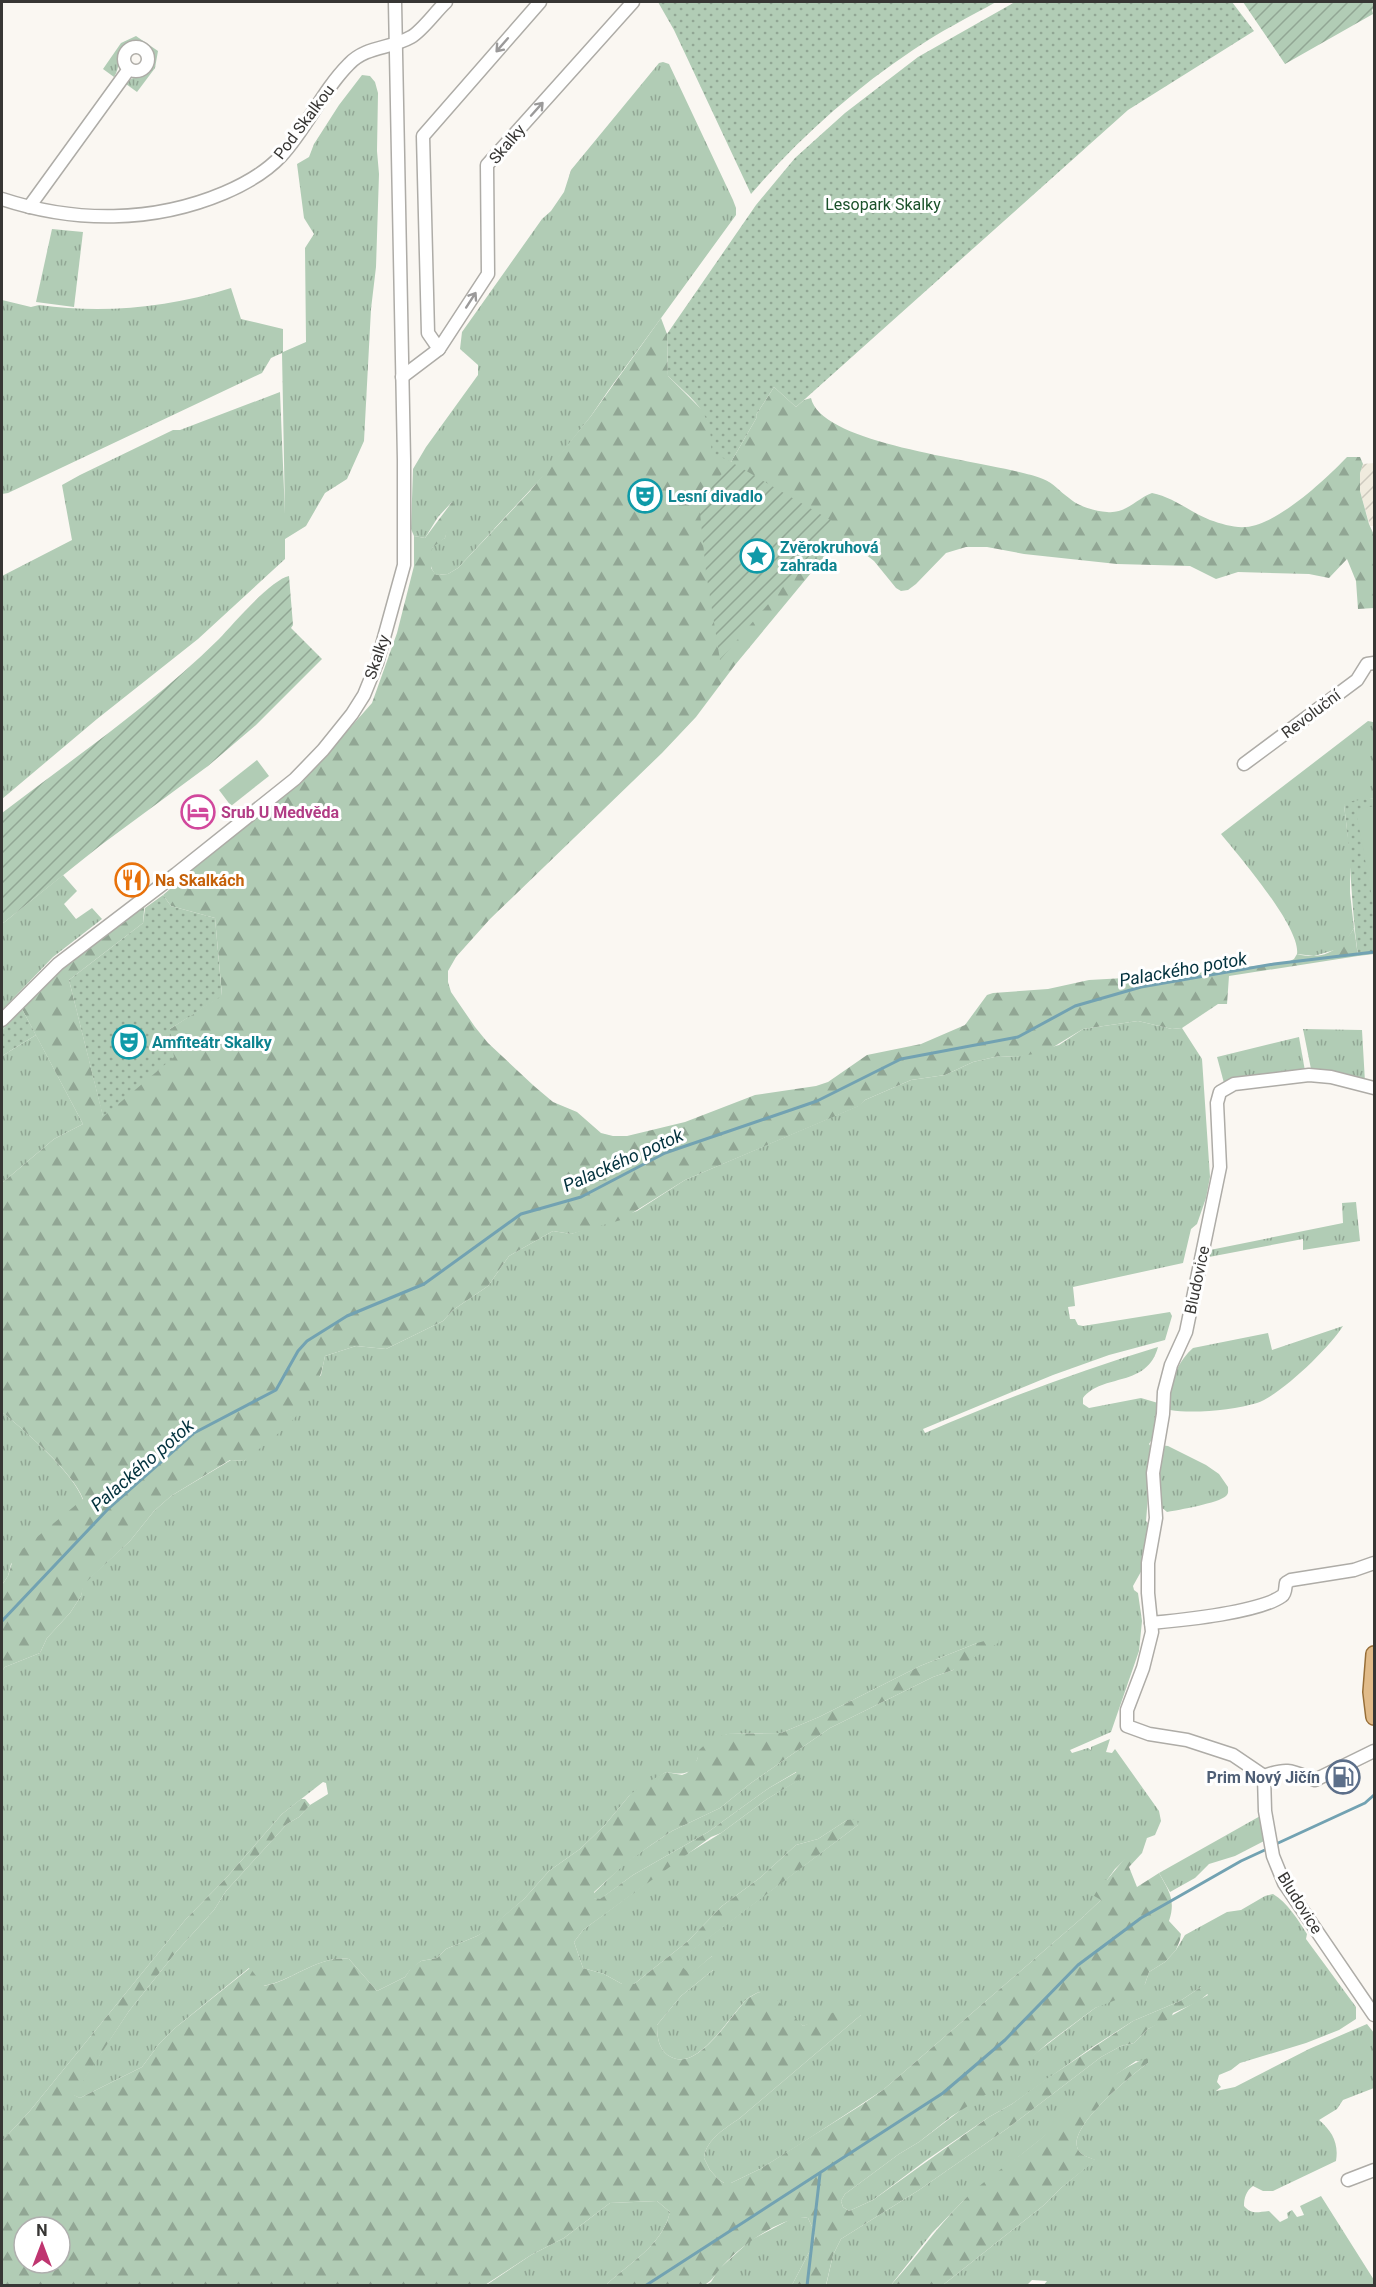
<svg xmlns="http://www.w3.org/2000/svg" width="1376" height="2287" font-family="Roboto,sans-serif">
<defs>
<pattern id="industrial-furrows" width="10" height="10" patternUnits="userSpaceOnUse" patternTransform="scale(1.5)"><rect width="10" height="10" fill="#f0ebde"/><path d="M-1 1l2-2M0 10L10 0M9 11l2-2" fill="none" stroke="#cecabf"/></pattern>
<pattern id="grass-tufts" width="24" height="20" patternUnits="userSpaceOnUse" patternTransform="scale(1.5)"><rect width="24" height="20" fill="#b1ccb5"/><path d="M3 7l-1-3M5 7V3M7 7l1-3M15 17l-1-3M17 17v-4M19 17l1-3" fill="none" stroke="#91a694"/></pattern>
<pattern id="forest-firs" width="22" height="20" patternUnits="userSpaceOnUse" patternTransform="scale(1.5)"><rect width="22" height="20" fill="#b1ccb5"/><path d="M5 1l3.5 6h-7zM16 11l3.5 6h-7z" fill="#91a694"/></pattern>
<pattern id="park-dots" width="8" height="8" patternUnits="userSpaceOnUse" patternTransform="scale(1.5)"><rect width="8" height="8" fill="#b1ccb5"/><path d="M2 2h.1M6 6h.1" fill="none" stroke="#91a694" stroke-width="1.8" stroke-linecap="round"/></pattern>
<pattern id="garden-furrows" width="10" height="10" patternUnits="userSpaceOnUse" patternTransform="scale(1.5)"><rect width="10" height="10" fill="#b1ccb5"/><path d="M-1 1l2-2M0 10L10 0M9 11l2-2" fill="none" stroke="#91a694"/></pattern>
</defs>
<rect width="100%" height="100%" fill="#faf7f2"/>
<path fill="url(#industrial-furrows)" d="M1374 463V526H1370L1360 491V473L1363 464Z"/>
<g fill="url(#grass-tufts)">
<path d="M136 36 158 51 155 68 137 92 126 84C132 75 143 77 149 68 161 53 140 33 125 46 117 54 121 67 114 77L103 69 121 43Z"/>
<path d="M663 62 669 64 733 200 736 208V215L608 391 591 416 546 473 458 568 448 574 436 575C430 570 427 554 433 547 436 543 441 540 445 538L452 502 438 517 425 538 414 536 411 529 413 469 426 447 478 375V365L460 349 462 332 542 219 551 211 564 192 571 170 659 63Z"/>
<path d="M362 75 370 76 375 82 378 93 377 151 379 174 376 267 371 309 364 441 347 479 325 493 306 526 285 539V559L198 639 97 719 2 799V576L72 540 62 485 80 475 173 430H180L280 392 285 514 282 353 271 358 262 373 8 493 2 494V300L31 307 39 305C103 314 167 308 231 288L241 319 283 329V352L306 342 305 248 314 234 304 218 297 164 309 157 314 144 339 105Z"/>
<path d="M52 229 83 232 74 307 36 302Z"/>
<path d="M1368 721 1373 722 1374 729V798L1344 805 1350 854V893L1354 928 1345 943 1338 949 1314 956 1297 954C1301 928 1239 856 1221 834Z"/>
<path d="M63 875 77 891 64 904 76 919 92 908 102 919 53 957 2 1010V924Z"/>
<path d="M1138 1021 1172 1029 1182 1028 1202 1059 1210 1177 1206 1198 1197 1224 1191 1229 1183 1263 1073 1287 1075 1306 1068 1307 1070 1319H1075L1078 1325 1083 1326 1170 1312 1172 1316 1165 1340 1109 1355 1053 1375 923 1429 925 1433C1002 1400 1078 1371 1158 1347 1147 1388 1103 1373 1083 1398V1404L1089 1408 1141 1398 1158 1403 1154 1442 1151 1441 1149 1444 1152 1448 1146 1521 1149 1524 1143 1568 1133 1586 1134 1590 1138 1593 1142 1621 1139 1651 1111 1732 1070 1750 1072 1753 1088 1748 1091 1750V1747L1110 1739 1106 1752 1112 1753 1115 1749 1159 1811 1161 1821 1155 1835 1147 1838 1115 1869 1107 1880 1102 1899 1083 1917 883 2090 802 2143 760 2169 731 2183H724L718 2179 710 2170 704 2158C706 2139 726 2128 740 2118L861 2015 815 2022 803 2026 759 1992C755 1994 750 1996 747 1999 731 2014 698 2072 671 2057 659 2051 657 2038 657 2025L681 1996 713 1970 712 1956 690 1975 676 1962 858 1825 847 1820 818 1839 796 1845 761 1877 722 1906 688 1941 634 1984H622L604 1974 583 1968 574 1942 583 1930 679 1859 721 1833 767 1799 800 1779 796 1772 769 1788 708 1832 633 1875 599 1900 594 1898V1893L625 1863 651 1845 672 1831 720 1808 751 1783 830 1728 933 1677 953 1670 977 1643 920 1666 819 1717 781 1733 727 1734 700 1750C694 1773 689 1776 666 1772L629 1796 604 1826 580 1849 549 1871 524 1899 488 1930 477 1936 446 1949 437 1958 421 1961 410 1970 405 1977 377 1991 349 1959C318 1955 293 1981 263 1986L249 1968 175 2028 159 2044 142 2067 80 2098 73 2095 129 2011 177 1951 214 1910 226 1891 287 1824 299 1817 310 1805 328 1794 326 1783 323 1782 282 1814 227 1877 186 1919 29 2112 2 2141V1671L5 1667 40 1653 47 1638 70 1613 81 1596 83 1584 130 1541 154 1511 171 1496 231 1460 244 1461 321 1375 325 1356 356 1346 386 1349 443 1321 453 1310 488 1286 509 1256 553 1231 571 1234 637 1211 685 1180 858 1106 865 1100 911 1080 945 1075 973 1062 999 1056 1016 1057 1059 1045 1083 1029Z"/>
<path d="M1303 1029 1362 1030 1365 1082 1324 1070 1311 1069Z"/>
<path d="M36 1035 83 1124 54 1139 2 1183V1056Z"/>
<path d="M1299 1037 1305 1071 1224 1083 1217 1057Z"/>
<path d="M1356 1202 1360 1241 1303 1250V1239L1209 1257 1210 1250 1343 1223 1342 1203Z"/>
<path d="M1343 1326C1330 1347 1281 1395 1257 1403 1234 1410 1193 1414 1170 1410 1164 1390 1178 1361 1193 1348L1268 1333 1272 1350Z"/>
<path d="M2 1412C25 1431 73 1472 83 1500L11 1564 8 1576 2 1585Z"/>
<path d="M1160 1445 1168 1446 1206 1465 1219 1474 1228 1487C1228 1491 1229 1493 1226 1496 1219 1503 1178 1510 1167 1512L1160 1506 1158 1483Z"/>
<path d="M1262 1815 1266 1840 1235 1856 1209 1864 1195 1878 1170 1892 1159 1873Z"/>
<path d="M1273 1894C1287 1902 1299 1921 1307 1934L1306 1939 1356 2007V2019L1339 2030 1306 2043 1240 2063 1231 2070 1219 2075 1217 2082 1221 2087 1216 2091 1235 2087 1309 2049 1367 2024 1374 2033V2088L1343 2100 1337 2109 1319 2120C1332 2131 1339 2143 1336 2161L1273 2191H1263L1253 2186C1246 2191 1244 2198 1244 2206 1252 2215 1257 2212 1269 2211L1280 2222 1288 2218 1287 2213 1292 2210 1297 2217 1304 2215 1300 2206 1321 2196 1374 2280V2285L1043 2286 1047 2281 1032 2280 1027 2285H943L1044 2205 1061 2188 1095 2160C1091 2158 1082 2156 1079 2151 1063 2130 1133 2074 1148 2063L1136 2061 1117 2074 1041 2139 964 2200 932 2233 891 2285 826 2286 833 2255 841 2239 919 2190 1008 2128 1101 2057 1121 2046 1134 2043 1148 2029 1208 1995 1201 1987 1180 2001 1133 2021 1091 2048 1012 2104 989 2117 925 2161 873 2200 849 2211 843 2207 841 2201 845 2194 899 2154 919 2142 1095 2008 1145 1984 1149 1972 1165 1962 1176 1950 1185 1935 1227 1912 1241 1910 1265 1896Z"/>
<path d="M657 2201 670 2212C662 2246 630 2262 606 2285L485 2286 531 2255 564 2238 610 2203Z"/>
<path d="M793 2218H808L815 2233 814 2243 792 2285 704 2286 711 2282 719 2269 751 2240Z"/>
</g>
<g fill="url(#forest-firs)" fill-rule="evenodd">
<path d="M661 318 667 334 668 376 704 412 713 434 731 462 757 417 756 415 774 387 796 407 804 400 811 398C822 448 1000 461 1043 479 1054 483 1059 491 1069 498 1078 506 1094 511 1107 512 1126 514 1136 499 1152 493 1173 497 1190 512 1210 520 1222 524 1234 528 1246 527 1278 524 1325 480 1347 457H1360L1363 464 1360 473V491L1369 524 1374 535V608L1358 609 1356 581 1347 559 1329 578 1309 574 1238 572 1216 579 1190 566 1117 564 1024 554 987 547H966L946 553 916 584 908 590 901 591 896 588 874 561 856 547 847 544 830 550 735 665 696 717 662 753 490 919 456 957 448 971V982L451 992 475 1027 488 1043 534 1086 553 1102 577 1112 601 1133 613 1136H627L685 1122 755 1095 816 1086 828 1082 867 1055 921 1044 965 1025 987 995 993 993 1048 989 1089 980 1178 975 1288 962 1294 959 1297 954C1323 961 1341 950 1354 928L1358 956 1229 976 1227 1004H1218L1182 1028 1172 1029 1138 1021 1083 1029 1045 1052 1016 1057 999 1056 973 1062 945 1075 911 1080 865 1100 859 1106 685 1180 621 1220 571 1234 553 1231 509 1256 488 1286 453 1310 443 1321 386 1349 356 1346 325 1356C316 1409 283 1430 244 1461L230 1460 171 1496 154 1511 130 1541 84 1584 81 1596 70 1613 47 1638 40 1653 5 1667 2 1671V1585L8 1576 14 1556 83 1499C73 1472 25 1431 2 1412V1183L54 1139 83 1124 22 1009 2 1030V1020L58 964 145 898 143 923 69 980 103 1116 170 1029 222 995 215 918 171 906 163 895 208 856 302 782 372 703 397 633 414 566V536L425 538 452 502 455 505 445 538 433 547 431 552V568L436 575 448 574 458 568 531 490 591 416Z"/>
<path d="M995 1638 999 1639 998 1643 953 1670 933 1677 830 1728 751 1783 720 1808 672 1831 651 1845 625 1864 594 1892V1898L600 1899 633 1875 708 1832 769 1788 797 1772 801 1779 767 1799 721 1833 711 1837 583 1930 574 1942 583 1968 604 1974 622 1984H634L688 1941 722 1906 761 1877 796 1845 818 1839 847 1820 857 1819 858 1825 677 1962 690 1974 712 1956 715 1961 713 1970 681 1996 657 2025C657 2038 659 2051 671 2057 698 2072 732 2014 747 1999 751 1996 755 1994 759 1992L778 2001 803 2026 852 2004 861 2011V2015L740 2118C726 2128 706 2139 704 2158L710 2170 718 2179 724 2183H731L760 2169 863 2104 883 2090 1083 1917 1101 1900 1086 1891 1098 1878 1107 1880 1136 1845 1147 1838 1142 1853 1129 1867 1137 1887 1159 1873C1169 1891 1176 1900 1169 1921L1181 1934 1180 1940 1176 1950 1165 1962 1149 1972 1145 1984 1139 1991 1095 2008 1048 2043 998 2087 952 2116 919 2142 899 2154 845 2194 841 2201 843 2207 849 2211 873 2200 989 2117 1012 2104 1042 2082 1133 2021 1180 2001 1201 1987 1211 1986 1212 1990 1198 2002 1173 2013 1171 2018 1148 2029 1134 2043 1121 2046 1101 2057 1008 2128 919 2190 841 2239 833 2255 826 2285H792L814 2243 815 2233 808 2218C782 2215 736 2249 720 2269 714 2276 712 2281 704 2285H606C630 2262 662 2246 670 2212L657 2201 610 2203 564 2238 531 2255 485 2285H2V2141L29 2112 186 1919 227 1877 282 1814 301 1799H305L310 1805 299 1817 287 1824 226 1891 214 1910 177 1951 129 2011 74 2095 80 2098 142 2067 159 2044 175 2028 250 1968 264 1986C293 1981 318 1955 349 1959L377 1991 405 1977 411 1968 421 1961 437 1958 446 1949 477 1936 488 1929 524 1899 549 1871 580 1849 604 1826 629 1796 639 1787 666 1772 682 1775 687 1773 697 1760 699 1750 711 1739 727 1734 781 1733 819 1717 920 1666 977 1643ZM24 2227H60V2263H24Z"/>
<path d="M1148 2058V2063C1133 2074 1063 2130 1079 2151 1082 2156 1091 2158 1096 2160L1061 2188 1044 2205 943 2285H891C916 2258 936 2228 963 2201 988 2176 1019 2158 1045 2135 1072 2110 1114 2068 1148 2058Z"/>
</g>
<g fill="url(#park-dots)">
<path d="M658 2H996C969 17 939 32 913 50 853 90 798 139 751 194L674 30Z"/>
<path d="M1015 2H1232L1254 31 1128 110 796 407 774 387 756 415 757 417 731 462 711 452C714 413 694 401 668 376L667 334 756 205 795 158 845 113 918 57Z"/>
<path d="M1374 798V954L1358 956C1351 906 1351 856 1344 805L1346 802Z"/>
<path d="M163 895 171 906 215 918 222 996 170 1029 174 1057 103 1117 69 980 143 923 145 908Z"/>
<path d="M22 1009 36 1035 2 1056V1030Z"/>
</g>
<g fill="url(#garden-furrows)">
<path d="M1243 2H1374V8L1372 10 1373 14 1285 64Z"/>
<path d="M731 462 837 524 720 660 706 572 699 503Z"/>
<path d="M289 576 293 625 291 628 322 659 256 725 208 766 101 845 2 924V813C75 757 153 704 219 639 233 624 272 579 289 576Z"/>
</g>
<g fill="#b1ccb5">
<path d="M257 760 269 776 231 806 219 790Z"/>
<path d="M1374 806V902L1373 903 1356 810Z"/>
</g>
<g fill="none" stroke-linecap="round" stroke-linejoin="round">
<g stroke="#72a2b2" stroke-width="3">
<path d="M2 1621 108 1509 194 1433 276 1390 298 1351 307 1341 347 1316 424 1284 521 1214 581 1197 665 1153 817 1101 901 1059 1018 1037 1075 1006 1141 987 1274 964 1374 952"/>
<path d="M1276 1844 1365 1803 1374 1795"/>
<path d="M645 2286 943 2093 1005 2040 1078 1965 1141 1918 1241 1861 1267 1849"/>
<path d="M807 2286 820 2174"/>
</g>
<defs>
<g id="minor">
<circle cx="136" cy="59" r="12"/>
<path d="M2 199C75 223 153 223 224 193 245 184 266 172 281 156 307 128 322 91 349 64 366 46 390 49 411 37 422 31 436 11 446 2"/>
<path d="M29 207 129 69"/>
<path d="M439 349 428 333 423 136 540 2"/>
<path d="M402 377 439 349 488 274 487 165 633 2"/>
<path d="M1244 764 1357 680 1367 664 1374 663"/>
<path d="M2 1020 58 964 176 874 295 779 323 750 352 714 364 695 377 663 404 565V460L395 2"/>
<path d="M1151 1623C1182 1620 1258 1613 1282 1596 1286 1593 1285 1588 1286 1583L1291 1580 1354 1570 1374 1563"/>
<path d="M1264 1776 1233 1755 1187 1740 1149 1734 1127 1726V1710L1143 1668 1152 1632 1148 1593V1563L1156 1518 1153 1473 1163 1414 1164 1392 1171 1365 1186 1332 1220 1167 1217 1103 1220 1092 1234 1084 1309 1075 1331 1077 1374 1088"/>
<path d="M1264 1776 1265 1811 1273 1856 1284 1883 1374 2015"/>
<path d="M1264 1776C1288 1767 1292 1771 1315 1780L1374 1751"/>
<path d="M1348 2180 1374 2170"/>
</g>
<path id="major" d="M1374 1654 1371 1692 1374 1717"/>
</defs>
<use href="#minor" stroke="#aeaca7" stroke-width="15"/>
<use href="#major" stroke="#986f38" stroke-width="18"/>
<use href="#minor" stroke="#fff" stroke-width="12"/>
<use href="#major" stroke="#e1bb89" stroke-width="15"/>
</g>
<defs><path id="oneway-shaft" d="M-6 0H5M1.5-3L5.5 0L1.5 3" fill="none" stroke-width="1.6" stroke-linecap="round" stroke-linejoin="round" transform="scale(1.5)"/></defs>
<g stroke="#9b9a9a">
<use href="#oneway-shaft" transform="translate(502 45) rotate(131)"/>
<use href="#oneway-shaft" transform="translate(537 109) rotate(-48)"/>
<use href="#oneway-shaft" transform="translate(471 300) rotate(-57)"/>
</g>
<defs>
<symbol id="theatre-ring" viewBox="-11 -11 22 22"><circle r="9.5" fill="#fff" stroke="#0f9aa8" stroke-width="1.5"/><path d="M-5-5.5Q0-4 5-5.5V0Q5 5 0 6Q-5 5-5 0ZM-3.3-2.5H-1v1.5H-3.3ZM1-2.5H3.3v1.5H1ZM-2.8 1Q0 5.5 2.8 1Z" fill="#0f9aa8"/></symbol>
<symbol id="sight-ring" viewBox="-11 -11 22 22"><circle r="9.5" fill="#fff" stroke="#0f9aa8" stroke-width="1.5"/><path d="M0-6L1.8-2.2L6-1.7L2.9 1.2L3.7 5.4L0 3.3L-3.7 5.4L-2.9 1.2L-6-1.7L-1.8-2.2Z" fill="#0f9aa8"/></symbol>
<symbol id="hotel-ring" viewBox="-11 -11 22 22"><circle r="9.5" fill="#fff" stroke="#d1479c" stroke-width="1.5"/><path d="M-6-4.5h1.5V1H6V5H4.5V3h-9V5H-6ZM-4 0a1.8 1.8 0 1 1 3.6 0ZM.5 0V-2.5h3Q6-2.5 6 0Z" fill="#d1479c"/></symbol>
<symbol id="restaurant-ring" viewBox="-11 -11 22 22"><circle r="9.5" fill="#fff" stroke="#e8710a" stroke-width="1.5"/><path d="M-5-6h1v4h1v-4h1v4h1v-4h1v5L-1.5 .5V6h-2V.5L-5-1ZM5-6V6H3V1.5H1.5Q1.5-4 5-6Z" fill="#e8710a"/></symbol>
<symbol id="fuel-ring" viewBox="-11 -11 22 22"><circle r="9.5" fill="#fff" stroke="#5c6f8a" stroke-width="1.5"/><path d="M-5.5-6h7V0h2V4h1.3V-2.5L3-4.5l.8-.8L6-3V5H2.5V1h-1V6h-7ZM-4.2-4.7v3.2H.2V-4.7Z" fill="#5c6f8a"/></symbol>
</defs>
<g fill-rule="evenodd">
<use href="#theatre-ring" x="626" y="477" width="38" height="38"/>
<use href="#sight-ring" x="738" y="537" width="38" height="38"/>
<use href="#hotel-ring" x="179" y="793" width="38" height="38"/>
<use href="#restaurant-ring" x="113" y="861" width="38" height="38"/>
<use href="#theatre-ring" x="110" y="1023" width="38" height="38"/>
<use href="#fuel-ring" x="1324" y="1758" width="38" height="38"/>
</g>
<g text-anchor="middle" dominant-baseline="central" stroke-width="6" stroke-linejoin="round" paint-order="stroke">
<g font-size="16" fill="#373634" stroke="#fff">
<text transform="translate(304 122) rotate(-53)">Pod Skalkou</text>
<text transform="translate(507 144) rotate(-50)">Skalky</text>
<text transform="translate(377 657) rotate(-71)">Skalky</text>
<text transform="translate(1311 714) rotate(-37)">Revoluční</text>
<text transform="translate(1197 1280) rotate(-78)">Bludovice</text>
<text transform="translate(1300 1903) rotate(58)">Bludovice</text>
</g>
<g font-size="16" fill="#1b512a" stroke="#fff">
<text x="883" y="204">Lesopark Skalky</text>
</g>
<g font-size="16" font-weight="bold" fill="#0d838f" stroke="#fff" text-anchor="start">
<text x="668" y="496">Lesní divadlo</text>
<text x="780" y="547">Zvěrokruhová<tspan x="780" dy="18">zahrada</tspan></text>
<text x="152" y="1042">Amfiteátr Skalky</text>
</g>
<g font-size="16" font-weight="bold" fill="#b23c85" stroke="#fff" text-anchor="start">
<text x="221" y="812">Srub U Medvěda</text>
</g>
<g font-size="16" font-weight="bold" fill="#c56008" stroke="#fff" text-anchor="start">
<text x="155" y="880">Na Skalkách</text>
</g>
<g font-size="16" font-weight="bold" fill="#4e5e75" stroke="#fff" text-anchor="end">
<text x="1320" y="1777">Prim Nový Jičín</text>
</g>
<g font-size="18" font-style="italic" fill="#02313d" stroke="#fff">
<text transform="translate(1183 969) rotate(-10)">Palackého potok</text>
<text transform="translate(623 1160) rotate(-24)">Palackého potok</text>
<text transform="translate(142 1465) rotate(-41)">Palackého potok</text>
</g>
</g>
<rect width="1376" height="2287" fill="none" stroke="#373634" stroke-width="6"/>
<g transform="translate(42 2245)"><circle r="28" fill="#ffffff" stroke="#afafae" stroke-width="1.5"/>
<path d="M0-4.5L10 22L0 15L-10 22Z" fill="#bf3570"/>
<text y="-9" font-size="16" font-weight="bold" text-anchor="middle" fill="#373634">N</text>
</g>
</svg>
